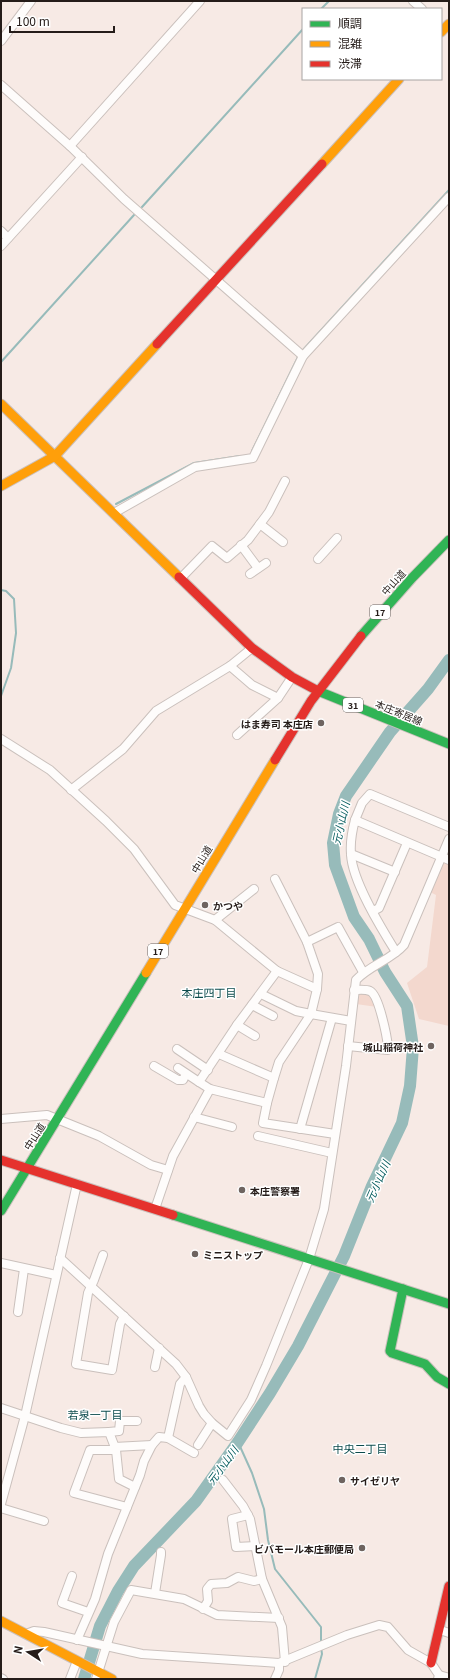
<svg xmlns="http://www.w3.org/2000/svg" width="450" height="1680" font-family="Georgia,'Noto Sans JP',serif">
<rect width="100%" height="100%" fill="#f7eae5"/>
<g fill="#f3d8ce">
<path d="M444 863 449 864V1026L419 1019 407 983 427 967 436 895 430 892 442 864Z"/>
<path d="M369 993 377 1007 356 1004V994Z"/>
</g>
<g fill="none" stroke-linecap="round" stroke-linejoin="round">
<g stroke="#97bbba" stroke-width="2">
<path d="M321 9 329 1"/>
<path d="M142 207 303 29"/>
<path d="M303 350 449 190"/>
<path d="M1 362 134 215"/>
<path d="M252 451 298 357"/>
<path d="M116 504 194 463 240 456"/>
<path d="M1 590 6 591 14 599 16 633 11 668 1 696"/>
<path d="M238 1442 252 1473 264 1509 268 1540 275 1569 321 1627V1643"/>
<path d="M315 1679 322 1654 321 1647"/>
</g>
<path stroke="#97bbba" stroke-width="12" d="M84 1679 100 1626 118 1591 134 1566 196 1501 238 1442 270 1393 298 1346 344 1256 372 1186 402 1123 410 1086 413 1047 407 1006 385 972 369 939 354 917 335 865 333 843 339 814 346 796 390 732 428 689 449 660"/>
<defs>
<g id="street">
<path d="M413 1 422 9"/>
<path d="M1 41 31 1"/>
<path d="M1 85 70 146 124 199 303 356"/>
<path d="M70 146 200 1"/>
<path d="M1 231 8 238"/>
<path d="M1 246 82 157"/>
<path d="M114 513 195 467 253 458 303 356 449 197"/>
<path d="M260 524 283 542"/>
<path d="M241 545 258 568"/>
<path d="M318 559 337 538"/>
<path d="M250 574 266 563"/>
<path d="M180 579 212 546 227 558 248 540 269 512 285 481"/>
<path d="M230 666 252 685 278 698"/>
<path d="M237 735 278 698 292 677"/>
<path d="M1 739 50 770 106 821 134 849 175 905 215 920 277 971 317 989 311 1014 351 1021"/>
<path d="M71 790 123 749 156 711 230 666 252 648"/>
<path d="M355 820 362 803 370 794 449 827"/>
<path d="M351 854 395 872"/>
<path d="M275 879 307 942"/>
<path d="M373 911 379 908 407 843"/>
<path d="M215 920 254 889"/>
<path d="M396 952C381 928 352 881 351 854 350 842 352 831 355 820L449 860"/>
<path d="M317 989 318 974 307 942 338 927 363 972"/>
<path d="M261 994 296 1011 311 1014 279 1062 274 1078"/>
<path d="M252 1005 273 1016"/>
<path d="M237 1025 255 1036"/>
<path d="M348 1046 388 1050V1047C387 1037 379 995 370 991 365 989 359 990 354 990"/>
<path d="M177 1049 208 1070"/>
<path d="M219 1054 274 1078 267 1103 263 1123 335 1134"/>
<path d="M154 1066 178 1080H183L186 1074"/>
<path d="M178 1068 199 1082"/>
<path d="M210 1089 267 1103"/>
<path d="M194 1117 232 1127"/>
<path d="M1 1119 47 1115 99 1136 151 1165 168 1170"/>
<path d="M300 1129 332 1018"/>
<path d="M258 1136 332 1153"/>
<path d="M155 1209 173 1156 210 1089 199 1082 237 1025 277 971"/>
<path d="M103 1255 94 1280 88 1293 76 1364 112 1370 120 1324 124 1316"/>
<path d="M60 1258 176 1364 186 1377 199 1406 204 1414 212 1423 228 1436 251 1400 266 1366 309 1259 324 1209 346 1066 356 980C370 965 391 960 404 945L449 839"/>
<path d="M1 1263 56 1275"/>
<path d="M18 1312 24 1269"/>
<path d="M155 1367 159 1348"/>
<path d="M1 1408 61 1428 81 1433 109 1432 116 1450"/>
<path d="M109 1432 119 1431 120 1421H137"/>
<path d="M168 1438 194 1453"/>
<path d="M198 1445 212 1423"/>
<path d="M114 1447 152 1445"/>
<path d="M223 1480 243 1506 250 1519 262 1579 282 1627 285 1662"/>
<path d="M1 1504 25 1416 77 1184"/>
<path d="M127 1507 74 1493 90 1450H116L119 1479 135 1487"/>
<path d="M1 1508 44 1521"/>
<path d="M248 1515 232 1519 236 1547 256 1546"/>
<path d="M72 1576 62 1603 88 1612"/>
<path d="M155 1593 161 1555V1552"/>
<path d="M203 1609 208 1601 207 1589 211 1584 227 1583 238 1577 254 1581 262 1579"/>
<path d="M440 1630 449 1633"/>
<path d="M26 1634 34 1631 44 1632 142 1654 279 1663 347 1635 379 1625 388 1627 408 1650 431 1663 439 1675 438 1679"/>
<path d="M77 1640 95 1599 108 1554 140 1475 144 1461 152 1445 159 1437 168 1438 180 1384 186 1377"/>
<path d="M439 1675 449 1678"/>
<path d="M1 1678 3 1679"/>
<path d="M70 1679 77 1661"/>
<path d="M96 1679 114 1622 131 1590 184 1599 217 1615 279 1618"/>
<path d="M275 1679 279 1670V1663"/>
</g>
<g id="fast">
<path d="M361 636 412 578 449 540"/>
<path d="M318 691 449 744"/>
<path d="M1 1211 146 973"/>
<path d="M173 1215 449 1304"/>
<path d="M403 1289 390 1351 392 1353 425 1364 437 1377 449 1384"/>
</g>
<g id="slow">
<path d="M441 32 449 24"/>
<path d="M322 164 399 79"/>
<path d="M1 404 179 577"/>
<path d="M1 486 55 456 157 344"/>
<path d="M146 973 275 760"/>
<path d="M1 1621 112 1679"/>
</g>
<g id="jam">
<path d="M157 344 322 164"/>
<path d="M179 577 252 648 292 677 318 691"/>
<path d="M275 760 311 701 361 636"/>
<path d="M1 1160 173 1215"/>
<path d="M431 1663 449 1586"/>
</g>
</defs>
<use href="#street" stroke="#cac0bc" stroke-width="10"/>
<use href="#fast" stroke="#cac0bc" stroke-width="11"/>
<use href="#slow" stroke="#cac0bc" stroke-width="11"/>
<use href="#jam" stroke="#cac0bc" stroke-width="11"/>
<use href="#street" stroke="#fefcfb" stroke-width="8"/>
<use href="#fast" stroke="#30b455" stroke-width="9"/>
<use href="#slow" stroke="#ff9f0a" stroke-width="9"/>
<use href="#jam" stroke="#e5322d" stroke-width="9"/>
</g>
<g fill="#6e6460" stroke="#fff" stroke-width="1.5">
<circle cx="321" cy="723" r="4"/>
<circle cx="205" cy="905" r="4"/>
<circle cx="431" cy="1046" r="4"/>
<circle cx="242" cy="1190" r="4"/>
<circle cx="195" cy="1254" r="4"/>
<circle cx="342" cy="1480" r="4"/>
<circle cx="362" cy="1548" r="4"/>
</g>
<g text-anchor="middle" dominant-baseline="central" stroke-width="3" stroke-linejoin="round" paint-order="stroke">
<g fill="#fff" stroke="#66605e" stroke-width="1">
<rect x="370" y="605" width="20" height="14" rx="3"/>
<rect x="343" y="698" width="20" height="14" rx="3"/>
<rect x="148" y="944" width="20" height="14" rx="3"/>
</g>
<g font-size="9" font-weight="bold" fill="#251c19">
<text x="380" y="612">17</text>
<text x="353" y="705">31</text>
<text x="158" y="951">17</text>
</g>
<g font-size="10" fill="#251c19" stroke="#fff">
<text transform="translate(393 582) rotate(-48)">中山道</text>
<text transform="translate(399 712) rotate(22)">本庄寄居線</text>
<text transform="translate(201 859) rotate(-59)">中山道</text>
<text transform="translate(34 1136) rotate(-58)">中山道</text>
</g>
<g font-size="10" font-weight="bold" fill="#251c19" stroke="#fff" text-anchor="start">
<text x="313" y="723" text-anchor="end">はま寿司 本庄店</text>
<text x="213" y="905">かつや</text>
<text x="423" y="1046" text-anchor="end">城山稲荷神社</text>
<text x="250" y="1190">本庄警察署</text>
<text x="203" y="1254">ミニストップ</text>
<text x="350" y="1480">サイゼリヤ</text>
<text x="354" y="1548" text-anchor="end">ビバモール本庄郵便局</text>
</g>
<g font-size="11" font-style="italic" fill="#055c5e" stroke="#fff">
<text transform="translate(340 823) rotate(-77)">元小山川</text>
<text transform="translate(377 1181) rotate(-66)">元小山川</text>
<text transform="translate(222 1465) rotate(-54)">元小山川</text>
</g>
<g font-size="11" fill="#0d4c4d" stroke="#fff">
<text x="209" y="992">本庄四丁目</text>
<text x="95" y="1414">若泉一丁目</text>
<text x="360" y="1448">中央二丁目</text>
</g>
</g>
<rect width="450" height="1680" fill="none" stroke="#251c19" stroke-width="4"/>
<rect x="302" y="8" width="140" height="72" fill="#ffffff" stroke="#a8a4a3"/>
<rect x="310" y="21" width="20" height="6" fill="#30b455" stroke="#a8a4a3"/>
<text x="338" y="28" font-size="12" fill="#251c19">順調</text>
<rect x="310" y="41" width="20" height="6" fill="#ff9f0a" stroke="#a8a4a3"/>
<text x="338" y="48" font-size="12" fill="#251c19">混雑</text>
<rect x="310" y="61" width="20" height="6" fill="#e5322d" stroke="#a8a4a3"/>
<text x="338" y="68" font-size="12" fill="#251c19">渋滞</text>
<g transform="translate(28 1652) rotate(282)" stroke="#ffffff" stroke-width="3" paint-order="stroke">
<path d="M0-3L7 15L0 10L-7 15Z" fill="#251c19"/>
<text y="-6" font-size="11" font-weight="bold" text-anchor="middle" fill="#251c19">N</text>
</g>
<path d="M10 26v6h104v-6" fill="none" stroke="#251c19" stroke-width="2"/>
<text x="16" y="26" font-size="12" fill="#251c19" stroke="#ffffff" stroke-width="3" paint-order="stroke">100 m</text>
</svg>
